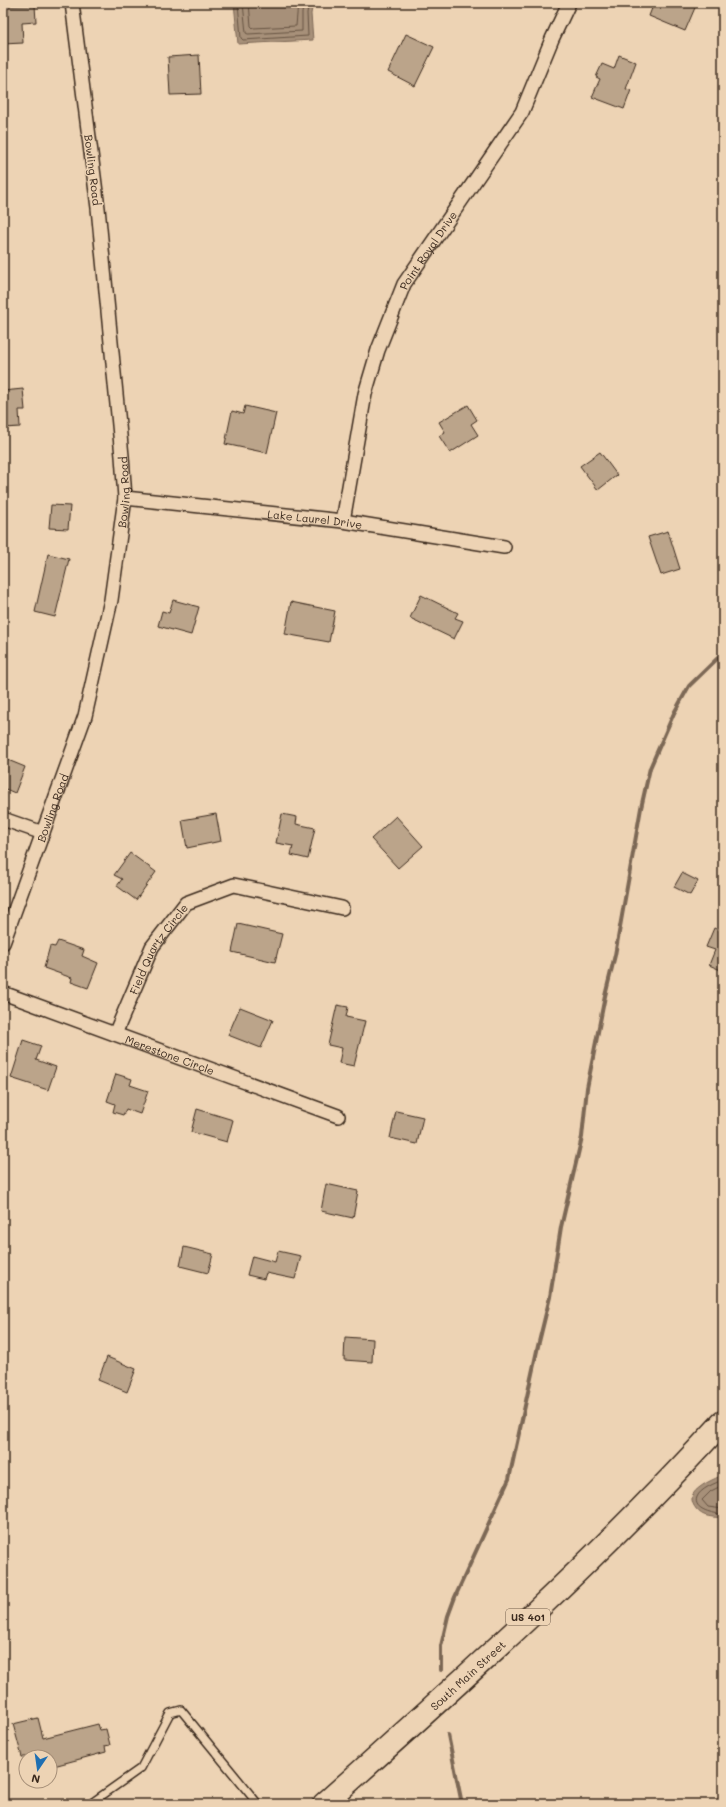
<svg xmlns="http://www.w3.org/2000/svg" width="726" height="1807" font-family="Mali,sans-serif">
<rect width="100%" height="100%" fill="#edd3b4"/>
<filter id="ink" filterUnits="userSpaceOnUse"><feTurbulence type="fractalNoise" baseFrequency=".025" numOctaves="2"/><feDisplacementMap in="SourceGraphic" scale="8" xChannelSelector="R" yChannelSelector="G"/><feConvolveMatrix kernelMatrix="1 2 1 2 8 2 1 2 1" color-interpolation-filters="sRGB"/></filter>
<g filter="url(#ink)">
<g fill="#a79079" stroke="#7c6755">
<path d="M234 3H313L311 14 313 40 238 44Z"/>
<path d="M723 1475V1517C718 1518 709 1517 704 1515 697 1512 689 1502 693 1494 699 1485 714 1479 723 1475Z"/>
</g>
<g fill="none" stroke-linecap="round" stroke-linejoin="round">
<g stroke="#665342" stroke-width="1">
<path d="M238 3 241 38 243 40 308 36 307 13 309 3"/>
<path d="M243 3 246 33 248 34 302 31V13L304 3"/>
<path d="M249 3 251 26 253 28 296 26 298 3"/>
<path d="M723 1480C715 1483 700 1489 697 1497 692 1510 715 1514 723 1514"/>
<path d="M723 1485 711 1491 702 1500 708 1507 723 1509"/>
</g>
<g stroke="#7c6755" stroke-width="4">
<path d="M441 1670V1646L448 1616 455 1597 509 1479 538 1346 550 1297 561 1227 582 1137 587 1088 605 996 615 955 641 808 650 768 674 713 689 686 723 653"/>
<path d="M448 1735 462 1804"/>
</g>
</g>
<g fill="#bba48a" stroke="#3b2a1e">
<path d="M654 3H697L685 31 649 16Z"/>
<path d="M35 5 36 22 22 23 23 43 3 44V6Z"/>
<path d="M406 34 434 47 415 86 388 72Z"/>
<path d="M199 55 201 94 170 95 168 57Z"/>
<path d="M619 55 636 62 626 89 631 90 624 109 592 97 600 79 596 77 602 64 614 69Z"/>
<path d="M23 389 25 410H19L20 427 4 428 3 391Z"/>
<path d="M468 405 477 420 471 424 478 435 450 453 439 436 445 432 439 422Z"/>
<path d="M245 406 276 413 267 453 225 444 232 411 243 414Z"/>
<path d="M600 452 617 475 598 490 580 466Z"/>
<path d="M51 505 70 506 68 529 49 528Z"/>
<path d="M668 531 680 569 661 575 648 537Z"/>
<path d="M48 554 69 559 55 617 35 612Z"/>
<path d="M421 595 458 613 455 618 463 621 454 639 410 618Z"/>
<path d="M173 600 199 607 191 635 158 626 162 611 169 613Z"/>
<path d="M291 602 335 611 329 642 285 634Z"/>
<path d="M3 758 25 767 15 793 3 788Z"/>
<path d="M216 814 221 841 187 848 182 820Z"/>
<path d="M282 814 297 817 296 824 315 828 308 859 291 855 293 846 276 843Z"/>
<path d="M396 816 423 846 398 868 371 839Z"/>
<path d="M130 853 156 872 136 900 117 886 122 879 114 875Z"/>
<path d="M682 873 698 881 690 895 674 887Z"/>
<path d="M238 924 282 934 275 962 232 952Z"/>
<path d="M714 928 723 932V971L709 965 715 950 706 947Z"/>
<path d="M58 941 84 950 82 956 98 963 88 988 71 982 72 978 44 968 50 946 55 947Z"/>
<path d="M337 1005 348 1007 346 1017 365 1021 354 1066 339 1063 342 1048 328 1045Z"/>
<path d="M240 1007 273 1020 261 1048 228 1035Z"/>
<path d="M23 1040 41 1046 36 1060 56 1067 48 1090 11 1078Z"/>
<path d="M116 1074 132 1079 130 1085 148 1091 140 1114 126 1109 123 1115 113 1112 115 1104 107 1101Z"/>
<path d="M197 1109 233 1120 227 1142 191 1132Z"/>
<path d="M396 1111 423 1117 417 1144 390 1138Z"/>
<path d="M326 1184 358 1191 353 1218 321 1211Z"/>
<path d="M184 1247 213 1254 208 1273 180 1266Z"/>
<path d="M278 1251 301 1256 295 1279 266 1273 264 1279 247 1275 252 1256 275 1262Z"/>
<path d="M345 1337 373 1339 372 1362 344 1360Z"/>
<path d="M107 1357 136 1369 127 1392 98 1380Z"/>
<path d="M38 1718 43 1738 98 1724 100 1730 106 1729 110 1745 105 1746 106 1752 50 1767V1757H22L13 1724Z"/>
</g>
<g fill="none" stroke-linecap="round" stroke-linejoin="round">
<defs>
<path id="service" d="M90 1804 141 1768 170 1713 181 1710 258 1804"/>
<g id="minor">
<path id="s1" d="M125 498 343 521 504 547"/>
<path id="s2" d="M343 521 365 394 378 350 404 284 522 112 552 39 569 3"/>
<path d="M3 819 43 833"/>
<path id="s3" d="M3 943 85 716 111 600 125 498 122 456 98 208 72 3"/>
<path id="s4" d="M3 993 338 1116"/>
<path id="s5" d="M115 1034 152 947 186 903 234 885 342 908"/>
</g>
<g id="trunk">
<path id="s6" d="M324 1804C461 1682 599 1558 723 1422"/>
</g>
</defs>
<use href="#service" stroke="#3b2a1e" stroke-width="10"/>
<use href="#minor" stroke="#3b2a1e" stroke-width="16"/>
<use href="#trunk" stroke="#3b2a1e" stroke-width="25"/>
<use href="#service" stroke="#edd3b4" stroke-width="7"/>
<use href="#minor" stroke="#edd3b4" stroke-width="13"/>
<use href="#trunk" stroke="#edd3b4" stroke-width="22"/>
</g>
</g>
<g text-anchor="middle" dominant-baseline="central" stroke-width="3" stroke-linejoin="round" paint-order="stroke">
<rect fill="#edd3b4" stroke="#705d4b" stroke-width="1" x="506" y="1609" width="44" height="16" rx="3"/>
<g font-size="10" font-weight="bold" fill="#3b2a1e">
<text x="528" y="1617">US 401</text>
</g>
<g font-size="11" fill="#3b2a1e" stroke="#edd3b4">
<text transform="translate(93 170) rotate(83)">Bowling Road</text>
<text stroke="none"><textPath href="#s2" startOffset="287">Point Royal Drive</textPath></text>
<text stroke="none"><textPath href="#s3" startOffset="469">Bowling Road</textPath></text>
<text stroke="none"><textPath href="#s1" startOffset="191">Lake Laurel Drive</textPath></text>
<text stroke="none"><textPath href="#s3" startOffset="144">Bowling Road</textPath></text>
<text stroke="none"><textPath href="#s5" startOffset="96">Field Quartz Circle</textPath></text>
<text stroke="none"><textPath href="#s4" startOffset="178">Merestone Circle</textPath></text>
<text stroke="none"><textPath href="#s6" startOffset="193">South Main Street</textPath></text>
</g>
</g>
<rect width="726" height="1807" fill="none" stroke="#edd3b4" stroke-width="16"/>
<rect x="8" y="8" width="710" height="1791" fill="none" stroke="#3b2a1e" stroke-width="1.5" filter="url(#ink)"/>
<g transform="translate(38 1769) rotate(193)"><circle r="19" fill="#edd3b4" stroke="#a68f78"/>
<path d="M0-3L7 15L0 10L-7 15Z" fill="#1f6fb2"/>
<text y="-6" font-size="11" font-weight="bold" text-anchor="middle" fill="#3b2a1e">N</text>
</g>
</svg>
